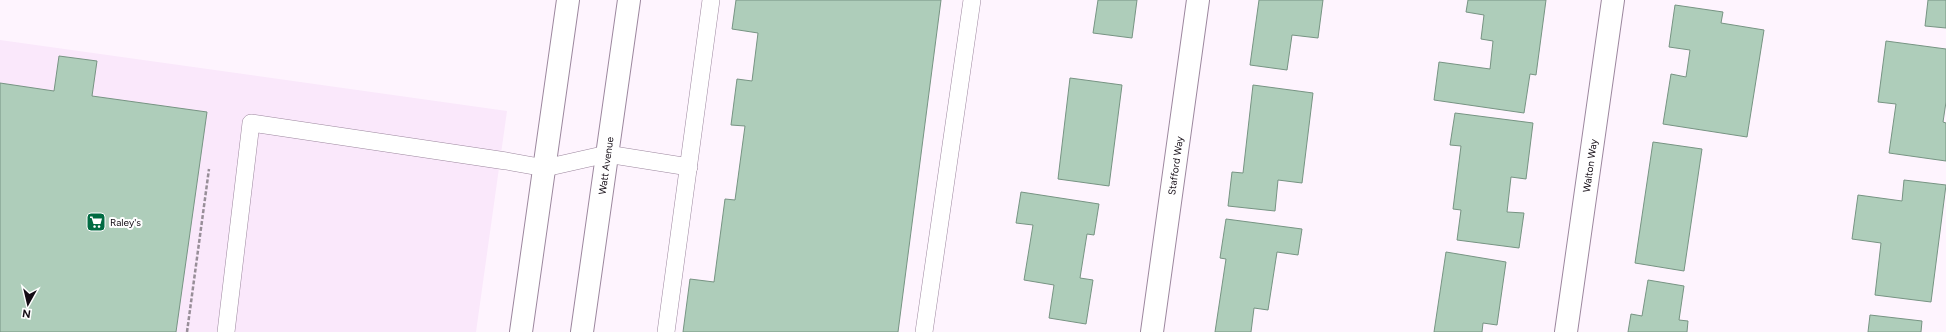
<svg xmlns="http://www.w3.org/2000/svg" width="1946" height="332" font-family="Figtree,sans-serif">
<rect width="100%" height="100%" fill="#fef4fe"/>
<path fill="#fae8fb" d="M0 40 507 111 476 332H0Z"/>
<g fill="#aecdba" stroke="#779483">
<path d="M736 0H941L898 332H683L690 279 714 282 725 199 735 200 745 126 731 125 737 79 752 81 758 33 732 29Z"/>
<path d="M1098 0H1137L1132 38 1093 33Z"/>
<path d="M1259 0H1323L1318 38 1292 35 1287 70 1250 65Z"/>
<path d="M1468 0H1546L1536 75 1530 74 1524 113 1434 100 1439 62 1490 69 1493 41 1481 39 1484 15 1466 12Z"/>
<path d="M1928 0H1946V28L1925 26Z"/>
<path d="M1675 5 1723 12 1721 23 1764 30 1747 137 1663 124 1671 74 1686 77 1690 50 1669 47Z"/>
<path d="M1886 41 1946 49V102L1943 122 1946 123V161L1889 153 1896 104 1878 102Z"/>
<path d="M59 56 97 61 92 96 207 112 176 332H0V83L54 91Z"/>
<path d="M1070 78 1122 85 1109 186 1058 179Z"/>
<path d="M1253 85 1313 93 1302 183 1278 180 1275 211 1228 206 1232 172 1243 173Z"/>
<path d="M1455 113 1533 123 1526 179 1511 177 1507 212 1524 213 1519 248 1457 240 1461 210 1453 209 1461 146 1450 145Z"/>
<path d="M1653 142 1702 149 1684 271 1635 263Z"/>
<path d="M1904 180 1946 185 1931 302 1875 295 1881 243 1852 239 1858 195 1902 201Z"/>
<path d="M1021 192 1099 204 1094 235 1087 234 1080 278 1093 280 1086 324 1049 318 1054 285 1024 280 1033 225 1016 223Z"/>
<path d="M1226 219 1302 229 1298 255 1277 252 1268 310 1254 308 1251 332H1215L1226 259 1220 258Z"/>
<path d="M1446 252 1506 262 1497 325 1483 323 1482 332H1434Z"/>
<path d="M1648 280 1684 286 1679 320 1688 321 1687 332H1628L1631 314 1642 316Z"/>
<path d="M1870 315 1922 321 1921 332H1868Z"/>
</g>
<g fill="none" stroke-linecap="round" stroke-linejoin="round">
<defs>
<g id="lane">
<path d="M226 332 251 123 506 161 545 168 607 154 689 167"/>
<path d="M666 332 711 0"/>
<path d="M924 332 972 0"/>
</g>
<g id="street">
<path id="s1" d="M1152 332 1198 0"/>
<path id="s2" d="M1566 332 1613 0"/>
</g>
<g id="primary">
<path d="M521 332 568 0"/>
<path id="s3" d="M582 332 629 0"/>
</g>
</defs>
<use href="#lane" stroke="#9c879e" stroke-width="18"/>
<use href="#street" stroke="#9c879e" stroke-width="24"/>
<use href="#primary" stroke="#9c879e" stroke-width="24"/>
<path stroke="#988e98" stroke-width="2.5" stroke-dasharray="4 2" stroke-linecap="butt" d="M187 332 209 169"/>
<use href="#lane" stroke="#fff" stroke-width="17"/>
<use href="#street" stroke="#fff" stroke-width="22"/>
<use href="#primary" stroke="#fff" stroke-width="22"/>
</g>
<defs>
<symbol id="supermarket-square" viewBox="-11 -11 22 22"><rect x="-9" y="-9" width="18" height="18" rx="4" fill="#006b42" stroke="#fff"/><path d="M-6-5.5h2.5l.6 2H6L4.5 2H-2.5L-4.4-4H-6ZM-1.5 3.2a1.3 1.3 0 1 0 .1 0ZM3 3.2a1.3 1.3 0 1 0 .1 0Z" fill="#fff"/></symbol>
</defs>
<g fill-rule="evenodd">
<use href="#supermarket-square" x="85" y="211" width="22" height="22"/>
</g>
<g text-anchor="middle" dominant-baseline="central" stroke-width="4" stroke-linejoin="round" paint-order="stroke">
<g font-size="10" fill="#130b14" stroke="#fff">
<text stroke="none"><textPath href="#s3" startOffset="168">Watt Avenue</textPath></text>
<text stroke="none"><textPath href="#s1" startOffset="168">Stafford Way</textPath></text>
<text stroke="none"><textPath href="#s2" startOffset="168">Walton Way</textPath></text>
</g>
<g font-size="10" fill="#130b14" stroke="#fff" text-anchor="start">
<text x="110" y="222">Raley's</text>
</g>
</g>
<g transform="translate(28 304) rotate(188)" stroke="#ffffff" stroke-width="3" paint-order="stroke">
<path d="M0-3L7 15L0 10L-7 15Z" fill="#130b14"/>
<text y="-6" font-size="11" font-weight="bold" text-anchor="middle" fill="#130b14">N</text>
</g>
</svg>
